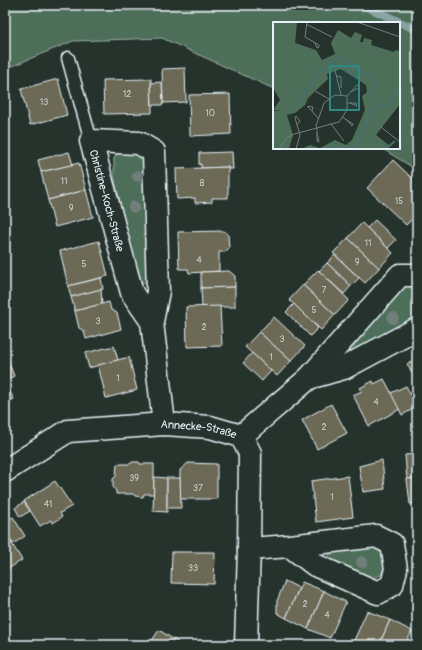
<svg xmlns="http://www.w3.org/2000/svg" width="422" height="650" font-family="Pangolin,sans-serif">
<rect width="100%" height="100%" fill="#26332d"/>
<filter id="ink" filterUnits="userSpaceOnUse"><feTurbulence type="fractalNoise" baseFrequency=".025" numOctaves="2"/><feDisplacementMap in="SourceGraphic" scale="8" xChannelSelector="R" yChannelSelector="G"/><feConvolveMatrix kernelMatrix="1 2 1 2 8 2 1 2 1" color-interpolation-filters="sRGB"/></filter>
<g filter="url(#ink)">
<g fill="#4d6e59" stroke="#9ab0a8">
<path d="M5 5H417V170L381 148H399V23H274V89L162 38 73 41 5 69Z"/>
<path d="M120 151 140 154 146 166 148 283H143L138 279 114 176V158Z"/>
<path d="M409 283 417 285V319L353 352H349L347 348 398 290Z"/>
<path d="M372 545 381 552 385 565 381 575 372 578 336 565 330 561 329 554 333 550Z"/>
</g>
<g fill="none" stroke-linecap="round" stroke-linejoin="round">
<path stroke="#89a3a5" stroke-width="8" d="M363 5 417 30"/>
</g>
<g fill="#6c6b56" stroke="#e8f1f8">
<path d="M185 68 186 102 163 103 162 69Z"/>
<path d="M58 79 67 115 30 125 21 89Z"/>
<path d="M151 79 152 113 104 114 103 80Z"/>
<path d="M162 82 163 105H152L151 83Z"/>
<path d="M230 94 231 134 190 136 189 95Z"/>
<path d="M69 152 73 165 41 172 38 160Z"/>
<path d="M232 152 233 169H228V167L201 168V164L199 165V153Z"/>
<path d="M393 160 417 183V214L406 225 367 188Z"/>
<path d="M79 163 86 190 48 200 41 172Z"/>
<path d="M228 167V198H212V202L195 203V198L177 199 176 169Z"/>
<path d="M86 190 93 217 55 227 48 200Z"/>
<path d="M375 220 396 240 388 248 367 228Z"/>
<path d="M362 223 393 253 379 268 348 238Z"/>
<path d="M224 231 228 234 229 248 225 252H219V271L189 273 188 269H179L178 232Z"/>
<path d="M348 238 379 268 365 283 333 253Z"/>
<path d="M99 241 108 276 68 286 60 251Z"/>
<path d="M335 255 359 278 351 286 327 263Z"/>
<path d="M327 263 351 286 344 294 319 271Z"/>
<path d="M318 270 349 300 335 315 303 285Z"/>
<path d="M229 271 235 276V287L201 288V272Z"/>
<path d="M101 278 103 289 71 297 68 286Z"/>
<path d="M303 285 335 315 321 330 289 300Z"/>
<path d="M235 287V307H202L201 288Z"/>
<path d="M101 289 102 304 75 311 71 297Z"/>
<path d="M109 302 111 310 117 313 121 329 86 339 84 331 79 328 75 311Z"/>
<path d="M294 304 318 328 310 336 286 312Z"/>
<path d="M220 306 222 346 187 347 186 307Z"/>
<path d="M274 317 305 346 291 361 259 332Z"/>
<path d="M259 332 291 361 277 376 245 347Z"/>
<path d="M114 346 118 360 89 368 85 353Z"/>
<path d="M5 353 14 376 5 381Z"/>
<path d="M252 353 271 371 262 381 243 363Z"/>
<path d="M129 357 137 390 106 398 98 365Z"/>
<path d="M417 359V382L407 364Z"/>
<path d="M384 379 400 409 369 426 353 395 362 391 360 388 373 381 374 384Z"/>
<path d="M5 384 14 399 5 404Z"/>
<path d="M406 386 417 407 402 415 391 393Z"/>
<path d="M331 404 347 433 317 449 302 420Z"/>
<path d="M417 454V478L407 479 405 455Z"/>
<path d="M382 460 385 489 363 492 359 466Z"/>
<path d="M132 462H139L140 464H154V494H144L143 497 135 496 133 494H116V491L113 487V479L116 476 117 464H130Z"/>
<path d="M188 463 217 464V499H180V470Z"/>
<path d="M348 476 353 517 316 522 311 481Z"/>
<path d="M154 477 167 478V512L153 511Z"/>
<path d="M167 478H180L181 508H167Z"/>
<path d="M417 478V503L410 504 407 479Z"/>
<path d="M55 481 72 506 60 513 62 517 53 523 51 520 40 526 24 501Z"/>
<path d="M24 502 30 511 20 517 15 508Z"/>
<path d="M13 517 25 536 13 544 5 532V522Z"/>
<path d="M5 533 22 560 5 571Z"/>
<path d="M417 537V562H415L413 538Z"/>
<path d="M172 552H215L214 584 171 583Z"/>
<path d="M285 581 299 588 286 618 277 613V601Z"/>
<path d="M302 582 324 591 308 629 286 618Z"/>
<path d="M324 591 346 602 330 638 308 629Z"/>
<path d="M367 611 390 620 379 645H352Z"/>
<path d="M390 620 412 631 405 645H379Z"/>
<path d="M159 630 182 645H149Z"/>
</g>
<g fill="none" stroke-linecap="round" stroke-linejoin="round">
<defs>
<path id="service" d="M68 58 91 141"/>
<g id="minor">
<path id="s1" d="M152 322 158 291 154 152 139 143 91 141 132 293 152 322 164 424"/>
<path d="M309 378 344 368 417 329"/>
<path d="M241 436 309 378 400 275H417"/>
<path id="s2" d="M5 471 68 431 164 424 210 427 241 436 250 453 249 549 246 645"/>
<path d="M249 549 290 546 376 536 392 544 396 569 392 585 378 593 315 565 290 546"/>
</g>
</defs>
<use href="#service" stroke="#e8f1f8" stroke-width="15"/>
<use href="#minor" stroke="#e8f1f8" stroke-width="25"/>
<use href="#service" stroke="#26332d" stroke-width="12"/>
<use href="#minor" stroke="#26332d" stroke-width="22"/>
</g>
<g fill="#6f7f79">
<circle cx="138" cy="176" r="6"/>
<circle cx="134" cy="207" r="6"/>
<circle cx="393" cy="318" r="6"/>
<circle cx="362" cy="562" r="6"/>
</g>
</g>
<g text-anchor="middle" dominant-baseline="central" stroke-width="3.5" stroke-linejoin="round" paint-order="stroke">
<g font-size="9" fill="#c9d0d0">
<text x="127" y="94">12</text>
<text x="44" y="102">13</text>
<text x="210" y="113">10</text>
<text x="64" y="181">11</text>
<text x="202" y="183">8</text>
<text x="399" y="201">15</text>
<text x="71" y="208">9</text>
<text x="368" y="243">11</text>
<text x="199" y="260">4</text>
<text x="357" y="262">9</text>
<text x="84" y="264">5</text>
<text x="324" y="290">7</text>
<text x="314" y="310">5</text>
<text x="98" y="321">3</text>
<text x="204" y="327">2</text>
<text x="282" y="339">3</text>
<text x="271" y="357">1</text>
<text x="118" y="378">1</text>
<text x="376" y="402">4</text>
<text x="324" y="427">2</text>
<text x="134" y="478">39</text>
<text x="198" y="488">37</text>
<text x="332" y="497">1</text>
<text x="48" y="504">41</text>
<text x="193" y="568">33</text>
<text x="305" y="604">2</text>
<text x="327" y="615">4</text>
</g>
<g font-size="11" fill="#e8f1f8" stroke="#26332d">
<text stroke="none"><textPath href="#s1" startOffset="298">Christine-Koch-Straße</textPath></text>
<text stroke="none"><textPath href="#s2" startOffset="206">Annecke-Straße</textPath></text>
</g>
</g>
<g transform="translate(273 22)">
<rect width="127" height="127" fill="#26332d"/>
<path d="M0 0H24L22 21 43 28 49 38 62 32 58 21 65 8 78 16 82 10 89 13 87 20H90L91 16 99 18 98 23 121 30 122 28 127 29V82L103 113 117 124 114 127H28L37 123 47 126 62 118 73 123 79 118 92 88 89 74 94 70 93 63 68 47 54 52 55 57 35 76 32 83 22 91 14 93 20 113 16 127H0V89L9 88H0L7 78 0 66Z" fill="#4d6e59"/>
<path fill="none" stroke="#4a6f6e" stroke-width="2" d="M24 81 45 51 64 36 100 55 101 63 97 76M101 87 116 81 127 66M56 127 65 125 72 127M76 127 83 123 99 90V85M113 127 122 119"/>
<path fill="none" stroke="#747f7e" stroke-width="1" d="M34 0 32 15 46 23V25L44 26 42 21M84 0 127 15M33 2 59 15M62 48 68 73M63 54 68 55V66M42 69 56 77M74 74 84 63 87 65 78 70M74 81H83L84 84 77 81M39 89 40 85 35 84V85L39 89 45 96M69 95 80 102 79 104 73 97M58 102 71 119M108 105 127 120M6 127 15 115 21 112 44 106 58 102 66 100 74 88V74L62 73 51 81 44 101 43 103 44 106V119L46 120 44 111M23 127 27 113 22 96 23 94 27 99 24 103"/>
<path fill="#308883" fill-opacity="0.15" stroke="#308883" stroke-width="2" d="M57 44H86V88H57Z"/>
<rect width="127" height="127" fill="none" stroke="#e8f1f8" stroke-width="2"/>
</g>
<rect width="422" height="650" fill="none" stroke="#26332d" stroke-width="20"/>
<rect x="10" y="10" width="402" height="630" fill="none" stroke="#e8f1f8" stroke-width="1.5" filter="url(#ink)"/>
</svg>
